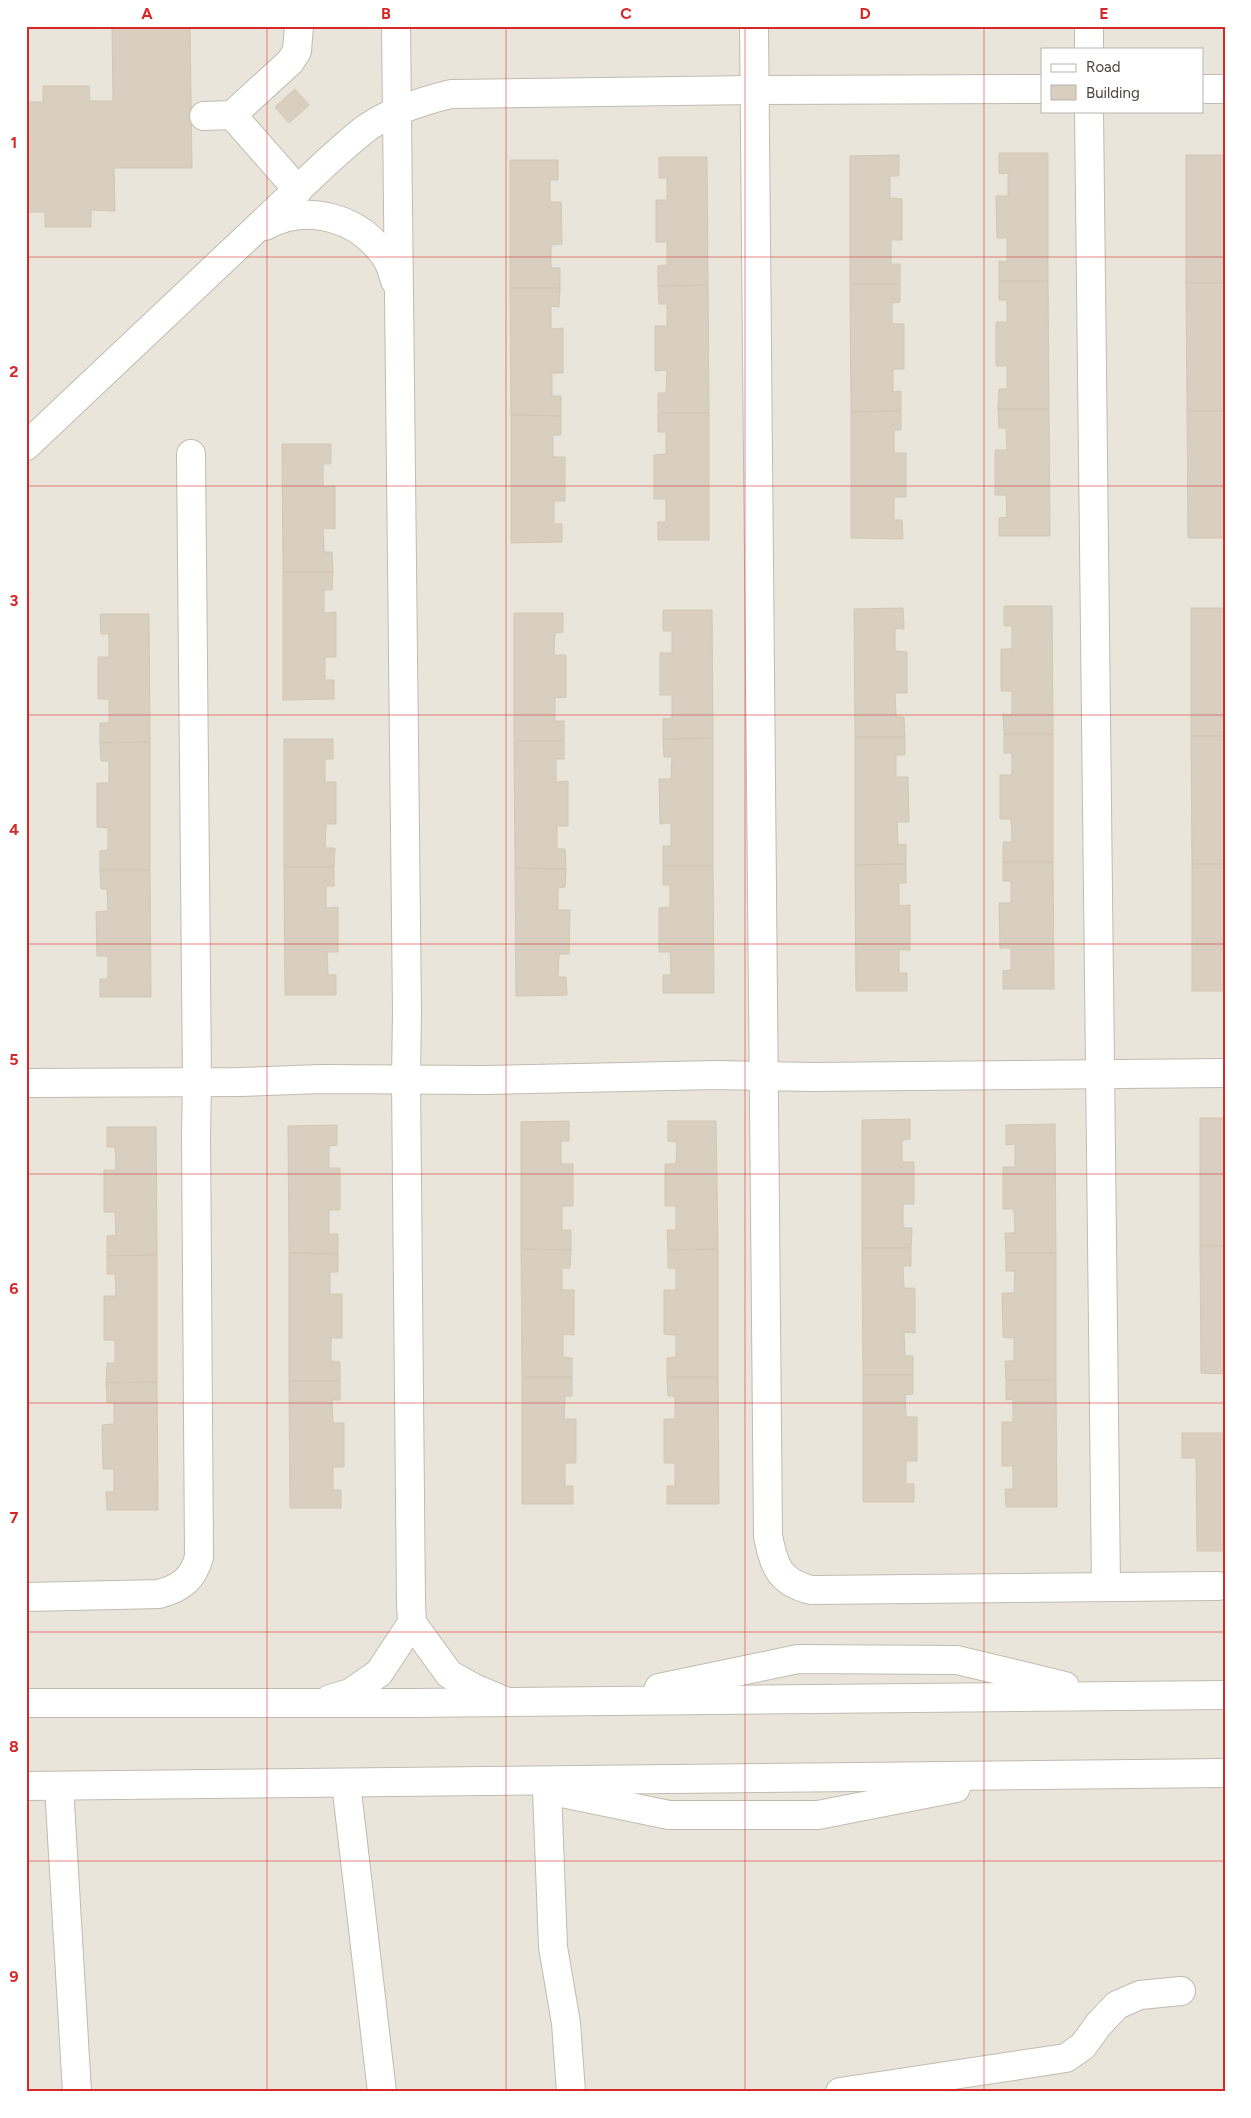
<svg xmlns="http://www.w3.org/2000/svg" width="1251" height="2118" font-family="Figtree,sans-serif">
<rect width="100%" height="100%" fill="#f6f3ec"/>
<path fill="#eae5da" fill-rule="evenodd" d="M26 26H1225V2092H26ZM1042 49H1202V111H1042Z"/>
<g fill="#d8cfc1" stroke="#d3c7b4">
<path d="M112 26H190L192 168H114L115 211 91 210V227H45V212H26V102H43V86H89L90 101H113Z"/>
<path d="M295 89 309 105 289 123 275 107Z"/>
<path d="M999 153H1048V281H999V261L1007 262V238H997L996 196H1008V173L999 174Z"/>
<path d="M899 155V176H890V198L902 199V240H891V264H900V284H850V156Z"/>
<rect x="1186" y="155" width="39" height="128"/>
<path d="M659 157H707L708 285 658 286V266L667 265V242H656V200H667V178H659Z"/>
<path d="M510 160H558V180H550V202H561L562 244 551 245V268H560V288H510Z"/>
<path d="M999 281H1048L1049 409H998L999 389H1007V366H996V322H1007V300H999Z"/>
<path d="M1186 283H1225V411H1187Z"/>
<path d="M850 284H900V302L892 303V324H904V369H893V392L901 391V411L851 412Z"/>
<path d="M708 285 709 413H658V393H666L667 370 655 371V326H667V304H659L658 286Z"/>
<path d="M510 288H560L559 307 551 306V329L563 328V373H552V396H561V416L511 415Z"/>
<path d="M998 409H1049L1050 536H999V518L1007 517 1006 495H995V450H1007L1006 428H999Z"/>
<path d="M901 411V430H894V453H906V497H894V520H902L903 539 851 538V412Z"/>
<path d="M1187 411H1225V538H1188Z"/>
<path d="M658 413H709V540H658V522H666V499H654V455L666 454V432H658Z"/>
<path d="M511 415 561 416V435H553V457H565V501H554V524H562V542L511 543Z"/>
<path d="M282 444H331V464H323V487L335 486V529L323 528 324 552H332L333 572H283Z"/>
<path d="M283 572H333L332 590H324V613L336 612V657H325V680H334V699L283 700Z"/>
<path d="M1004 606H1052L1053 734H1004L1003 714 1012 715V691H1001V649H1012V626H1004Z"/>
<path d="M903 608 904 629 895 628V651L907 652V693H895L896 717H904L905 737H855L854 609Z"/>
<rect x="1191" y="608" width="34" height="128"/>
<path d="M663 610H712L713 738 663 739V719L672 718V695H660V653H672V631H663Z"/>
<path d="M514 613H563V632L555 633 554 655H566V697L555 698V721H564V741H514Z"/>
<path d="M100 614H149L150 742 100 743V723H109V699H98V657H109V634H101Z"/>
<path d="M1004 734H1053V862H1003V842H1012L1011 819H1000V775H1012V753H1004Z"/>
<path d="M1191 736H1225V864H1192Z"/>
<path d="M855 737H905V755H896V777H908L909 822H897L898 845 906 844V864L855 865Z"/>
<path d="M713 738V866H663V846H671V823L660 824 659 779H671L672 757H664L663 739Z"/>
<path d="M284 739H333V759H325V782H336V824H326L325 848H335L334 867H284Z"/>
<path d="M514 741H564V759H556V782L568 781V826H557V849H565L566 869 515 868Z"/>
<path d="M150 742V870H100V851L108 850V828L97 827V783H109V761H101L100 743Z"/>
<path d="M1003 862H1053L1054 989H1003V971L1011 970V948H1000L999 903H1011V881H1003Z"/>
<path d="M906 864V883H899V906L910 905V950H899V973H907V991H856L855 865Z"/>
<rect x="1192" y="864" width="33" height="127"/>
<path d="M663 866H713L714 993H663V975H671L670 952H659V908L670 907V885H663Z"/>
<path d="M284 867H334V886H326V908L338 907V952H327L328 975H336V995H285Z"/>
<path d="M515 868 566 869 565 887 558 888V910H570L569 954H559L558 977H566L567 995 516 996Z"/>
<path d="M100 870H150L151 997H100V979H108V956H97L96 912 108 911 107 889H101Z"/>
<rect x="1200" y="1118" width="25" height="128"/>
<path d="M910 1119V1139L902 1140V1162H914V1204H903V1228H912L911 1248H862V1120Z"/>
<path d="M569 1121V1141H561V1164H573V1206H562V1230H571V1250L521 1249V1122Z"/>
<path d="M668 1121H716L718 1249 668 1250 667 1230H676V1206H665V1164H676L677 1142 668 1141Z"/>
<path d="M1055 1124 1056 1253H1006L1005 1233H1015L1014 1209H1003V1167H1015V1144L1006 1145V1125Z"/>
<path d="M337 1125V1145L329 1146V1168H340V1210H329V1234H338V1254L289 1253 288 1126Z"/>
<path d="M107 1127H156L157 1255 107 1256V1236L116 1235 115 1212H104V1170H116L115 1147H107Z"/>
<path d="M1200 1246H1225V1374L1201 1373Z"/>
<path d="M862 1248H911V1266H903L904 1288H915V1333L904 1332 905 1356H913V1375H863Z"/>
<path d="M521 1249 571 1250 570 1268H562V1290H574V1335L563 1334V1357L572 1358V1377H522Z"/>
<path d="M718 1249V1377H667V1358L676 1357V1335L664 1334V1290H676V1268H668V1250Z"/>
<path d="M289 1253 338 1254V1272H330V1294H342V1338H331V1361L340 1362V1381H289Z"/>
<path d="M1006 1253H1056V1380H1006L1005 1361H1014V1338L1003 1337 1002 1293H1014L1015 1271H1006Z"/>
<path d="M157 1255V1382L106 1383 107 1363H115V1340H104V1296H116L115 1274H107V1256Z"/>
<path d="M863 1375H913V1394L905 1395 906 1417H917V1461H906V1484H914V1502H863Z"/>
<path d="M522 1377H572V1396H565L564 1419H576V1463H565V1486H573V1504H522Z"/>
<path d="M667 1377H718L719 1504H667V1486H675V1463H664V1419H675V1396H668Z"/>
<path d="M1006 1380H1056L1057 1507H1006L1005 1489H1013V1466H1002V1422H1013V1399L1006 1400Z"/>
<path d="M289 1381H340V1400H332L333 1423H344V1467H333V1490H341V1508H290Z"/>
<path d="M157 1382 158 1510H107L106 1492H114V1469H103L102 1425 114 1424V1402H107L106 1383Z"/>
<path d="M1182 1433H1225V1551H1197L1196 1458H1182Z"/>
</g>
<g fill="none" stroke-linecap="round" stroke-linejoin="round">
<defs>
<g id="minor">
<path d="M396 26 407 1012 406 1079 411 1603 412 1623 449 1674 472 1687 507 1702"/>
<path d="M754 26 768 1536C774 1566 779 1582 811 1590L1218 1586"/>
<path d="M1089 49V26"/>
<path d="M1202 89H1225"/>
<path d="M1089 111 1106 1587"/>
<path d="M232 115 298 190"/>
<path d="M204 116 232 115 290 62 297 51 299 26"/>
<path d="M265 226C308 203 360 217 387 259 391 266 393 274 395 281"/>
<path d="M26 446 329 160C342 149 354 137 368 127 393 110 422 101 451 94L754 90 1042 89"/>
<path d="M26 1083 240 1082 321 1079 484 1080 716 1075 811 1077 1225 1073"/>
<path d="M26 1597 159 1594C181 1588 193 1579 199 1557L196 1135 197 1082 191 454"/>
<path d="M659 1688 798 1659 957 1660 1065 1686"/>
<path d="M330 1699 350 1693 379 1673 412 1623"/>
<path d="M26 1703H415L1225 1695"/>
<path d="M346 1783 382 2092"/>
<path d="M26 1786 1225 1773"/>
<path d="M59 1786 77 2092"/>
<path d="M547 1790 553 1947 566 2023 571 2092"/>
<path d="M557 1792 669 1815H818L956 1788"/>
<path d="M840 2092 1066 2058 1083 2046 1099 2024 1117 2005 1140 1995 1181 1991"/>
</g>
</defs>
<use href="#minor" stroke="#c2bbae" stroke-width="30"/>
<use href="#minor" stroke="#fff" stroke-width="28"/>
</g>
<path fill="none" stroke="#d62828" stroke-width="1" stroke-opacity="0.55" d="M267 26V2092M506 26V2092M745 26V2092M984 26V2092M26 257H1225M26 486H1225M26 715H1225M26 944H1225M26 1174H1225M26 1403H1225M26 1632H1225M26 1861H1225"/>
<rect width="1251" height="2118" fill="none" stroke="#ffffff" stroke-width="55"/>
<rect x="1041" y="48" width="162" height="65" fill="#ffffff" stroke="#b7b4b0"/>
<rect x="1051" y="64" width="25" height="8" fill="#ffffff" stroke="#b7b4b0"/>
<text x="1086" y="72" font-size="15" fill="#4b4439">Road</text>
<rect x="1051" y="85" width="25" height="15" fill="#d8cfc1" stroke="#b7b4b0"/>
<text x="1086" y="98" font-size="15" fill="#4b4439">Building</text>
<rect x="28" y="28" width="1196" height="2062" fill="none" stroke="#d62828" stroke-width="2"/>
<g font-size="16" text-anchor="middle" font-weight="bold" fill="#d62828">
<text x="147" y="19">A</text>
<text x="386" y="19">B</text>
<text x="626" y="19">C</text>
<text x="865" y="19">D</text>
<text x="1104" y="19">E</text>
<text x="14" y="148">1</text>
<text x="14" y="377">2</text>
<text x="14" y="606">3</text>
<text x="14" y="835">4</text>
<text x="14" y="1065">5</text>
<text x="14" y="1294">6</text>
<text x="14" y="1523">7</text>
<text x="14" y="1752">8</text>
<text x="14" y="1982">9</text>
</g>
</svg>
